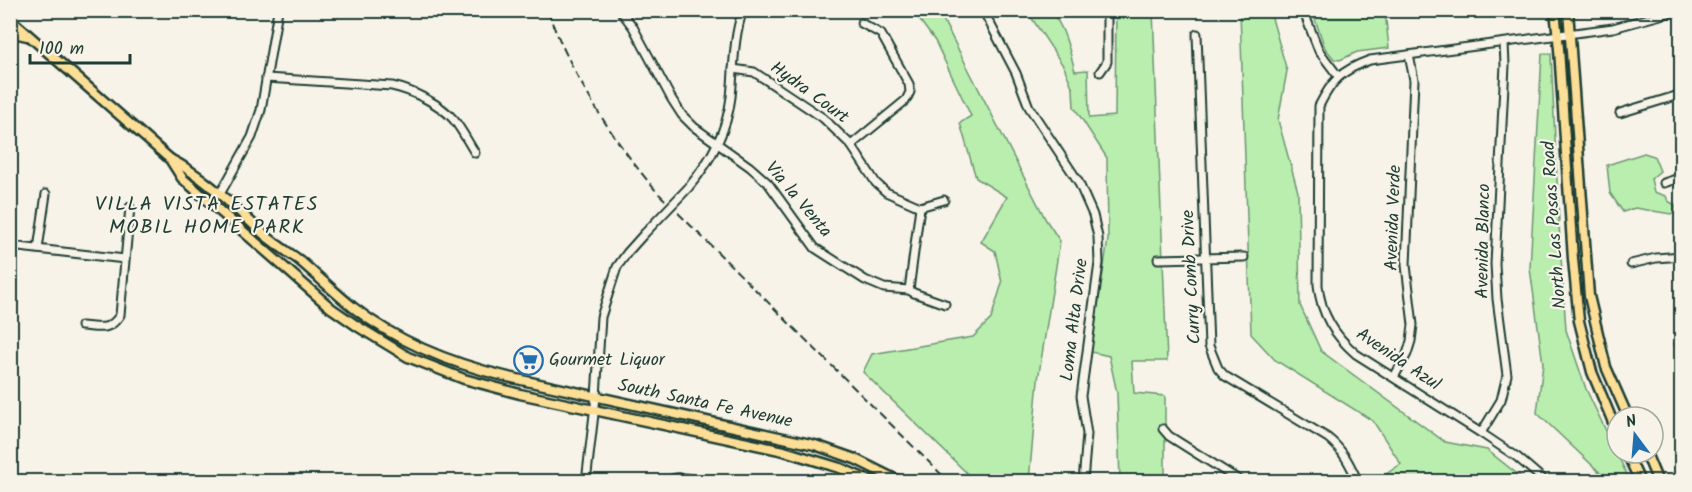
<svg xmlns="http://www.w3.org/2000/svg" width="1692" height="492" font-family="Kalam,sans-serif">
<rect width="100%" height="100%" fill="#f7f3e8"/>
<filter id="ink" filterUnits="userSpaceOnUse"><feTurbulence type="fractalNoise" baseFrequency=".0167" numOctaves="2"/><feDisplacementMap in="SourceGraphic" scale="12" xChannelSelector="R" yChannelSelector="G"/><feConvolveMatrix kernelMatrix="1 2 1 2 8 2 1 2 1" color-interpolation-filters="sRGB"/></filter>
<g filter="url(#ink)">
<g fill="#b9eeaf" stroke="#6c9672" stroke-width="1.5">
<path d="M913 11H937L941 16 1046 220 1060 241 1038 380 1029 481H975L863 372 872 354 973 337 991 319 1002 283 995 251 981 242 1007 197 976 178 960 123 971 116 935 41Z"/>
<path d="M1027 11C1033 11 1041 9 1046 11 1062 14 1071 56 1075 71L1088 70 1089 118 1115 116 1116 11H1153L1167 361H1132L1134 393 1165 396V481H1120L1117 393 1109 356 1091 352 1108 239 1107 158 1074 107 1073 89 1064 67Z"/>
<path d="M1240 11H1270L1287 71 1278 120 1298 192 1300 305 1321 351 1445 442 1487 450 1526 481H1378L1377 480 1401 464 1373 421 1275 360 1251 334Z"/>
<path d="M1312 11H1385L1389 48 1357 52 1340 60 1334 59 1325 48Z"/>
<path d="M1542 54H1551L1560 243 1566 330 1586 389 1630 481H1609L1537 413 1543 364 1530 268Z"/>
<path d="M1644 153 1654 156 1660 171 1651 179 1654 192 1666 196 1668 201 1675 205V211L1671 214 1635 208 1623 212 1610 193 1607 165Z"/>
</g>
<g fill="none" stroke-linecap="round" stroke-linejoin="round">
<defs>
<g id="minor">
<path d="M620 10 633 27 671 98 682 115 694 127 750 167 768 183 815 248 865 280 884 288 909 290 914 293 945 304"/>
<path d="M983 10 1016 73 1029 107 1078 181 1093 215 1098 237 1099 263 1081 396 1087 434 1083 482"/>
<path d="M1303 10 1319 51 1338 76"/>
<path d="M1197 34 1209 346 1218 368 1225 376 1328 438C1343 450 1350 464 1358 482"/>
<path d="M733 69 754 72 823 118 851 145 876 183 886 192 920 207 944 200"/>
<path d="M1100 72 1107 62V10"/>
<path d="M266 78 392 86C411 90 441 104 454 120 462 130 468 142 475 153"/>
<path d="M1620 113 1682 94"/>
<path d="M851 145 906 100 910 92 909 84 881 34 861 23"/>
<path d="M1664 183 1682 177"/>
<path d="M688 188C710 162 727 131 731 97 734 68 733 38 743 10"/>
<path d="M220 194 252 137 261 110 278 10"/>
<path d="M10 246 125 259"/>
<path d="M38 249 46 194"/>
<path d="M1158 259 1244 257"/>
<path d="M1631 264 1656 258 1682 256"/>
<path d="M909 290 920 207"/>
<path d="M81 326C99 327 109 332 120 315L130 207"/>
<path d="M1679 344H1682"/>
<path d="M1394 377 1407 354 1411 341 1413 325 1406 265 1414 80 1409 55"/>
<path d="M1163 429 1169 436 1242 482"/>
<path d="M1481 433 1501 400 1507 375 1497 299 1495 264 1505 65 1504 43"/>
<path d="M586 482 596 397 601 317 617 267 627 253 644 234"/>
<path d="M666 482C678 474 690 479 703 482"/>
<path d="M1546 482 1517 457 1481 433 1356 354C1334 335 1321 314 1318 285L1319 106C1332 80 1342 70 1370 60L1613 28 1679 10"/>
</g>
<g id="major">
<path d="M1555 10 1559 49 1573 259 1579 321 1592 372 1617 432"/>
<path d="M1568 10 1589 296 1606 367 1628 417"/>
<path d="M10 19 170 159 182 178 331 308 357 326 408 357 464 379 520 394 784 451 840 468 872 482"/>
<path d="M10 32 27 36"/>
<path d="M170 159C207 178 235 208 266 236 277 245 288 252 299 260 318 276 335 293 354 308 399 343 453 364 508 377L815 445 855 459 901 482"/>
<path d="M1627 453 1640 482"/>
<path d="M1646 453 1658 482"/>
</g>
</defs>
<use href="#minor" stroke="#1f3d34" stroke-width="11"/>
<use href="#major" stroke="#1f3d34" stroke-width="13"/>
<use href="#minor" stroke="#f7f3e8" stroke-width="7"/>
<use href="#major" stroke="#fcde96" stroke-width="8"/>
<path stroke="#1f3d34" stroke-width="2" stroke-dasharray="9 4.5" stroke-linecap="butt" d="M547 10C573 77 610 136 656 191L949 482"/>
<defs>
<path id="minor-bridge" d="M644 234 688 188"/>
</defs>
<use href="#minor-bridge" stroke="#1f3d34" stroke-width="11" stroke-linecap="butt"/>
<use href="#minor-bridge" stroke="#f7f3e8" stroke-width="7"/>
</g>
</g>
<defs>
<symbol id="supermarket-ring" viewBox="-11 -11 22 22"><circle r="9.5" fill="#f7f3e8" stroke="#1f6fb2" stroke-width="1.5"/><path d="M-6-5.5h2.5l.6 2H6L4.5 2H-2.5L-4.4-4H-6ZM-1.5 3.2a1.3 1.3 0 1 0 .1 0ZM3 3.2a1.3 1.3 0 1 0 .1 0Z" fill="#1f6fb2"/></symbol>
</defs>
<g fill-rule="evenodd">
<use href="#supermarket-ring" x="512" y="344" width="33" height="33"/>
</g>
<g text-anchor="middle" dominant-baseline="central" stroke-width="4.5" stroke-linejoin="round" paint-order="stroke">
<g font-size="18" fill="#1f3d34" stroke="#f7f3e8">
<text transform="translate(809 93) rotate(36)">Hydra Court</text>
<text transform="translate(798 200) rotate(50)">Via la Venta</text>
<text transform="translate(1394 218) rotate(-88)">Avenida Verde</text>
<text transform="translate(1555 225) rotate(-94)">North Las Posas Road</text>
<text transform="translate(1484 241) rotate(-89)">Avenida Blanco</text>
<text transform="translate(1192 277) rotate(-93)">Curry Comb Drive</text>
<text transform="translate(1075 320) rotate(-83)">Loma Alta Drive</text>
<text transform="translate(1398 360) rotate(34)">Avenida Azul</text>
<text transform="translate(705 404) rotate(12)">South Santa Fe Avenue</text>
</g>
<g font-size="18" fill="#1f3d34" stroke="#f7f3e8" text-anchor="start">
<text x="549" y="360">Gourmet Liquor</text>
</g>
<g font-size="20" letter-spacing="1.5" fill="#1f3d34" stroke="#f7f3e8">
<text x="207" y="205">VILLA VISTA ESTATES<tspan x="207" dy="23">MOBIL HOME PARK</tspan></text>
</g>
</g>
<rect width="1692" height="492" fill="none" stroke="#f7f3e8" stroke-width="36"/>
<rect x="18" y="18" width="1656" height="456" fill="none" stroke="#1f3d34" stroke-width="2" filter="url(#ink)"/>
<g transform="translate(1635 435) rotate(344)"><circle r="28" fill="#f7f3e8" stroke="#a1aaa0" stroke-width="1.5"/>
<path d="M0-4.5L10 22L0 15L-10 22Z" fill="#1f6fb2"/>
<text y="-9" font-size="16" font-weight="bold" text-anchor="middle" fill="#1f3d34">N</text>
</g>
<path d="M30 54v9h100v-9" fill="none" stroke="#1f3d34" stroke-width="3"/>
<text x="39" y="54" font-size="18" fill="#1f3d34" stroke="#f7f3e8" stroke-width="4.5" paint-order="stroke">100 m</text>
</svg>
